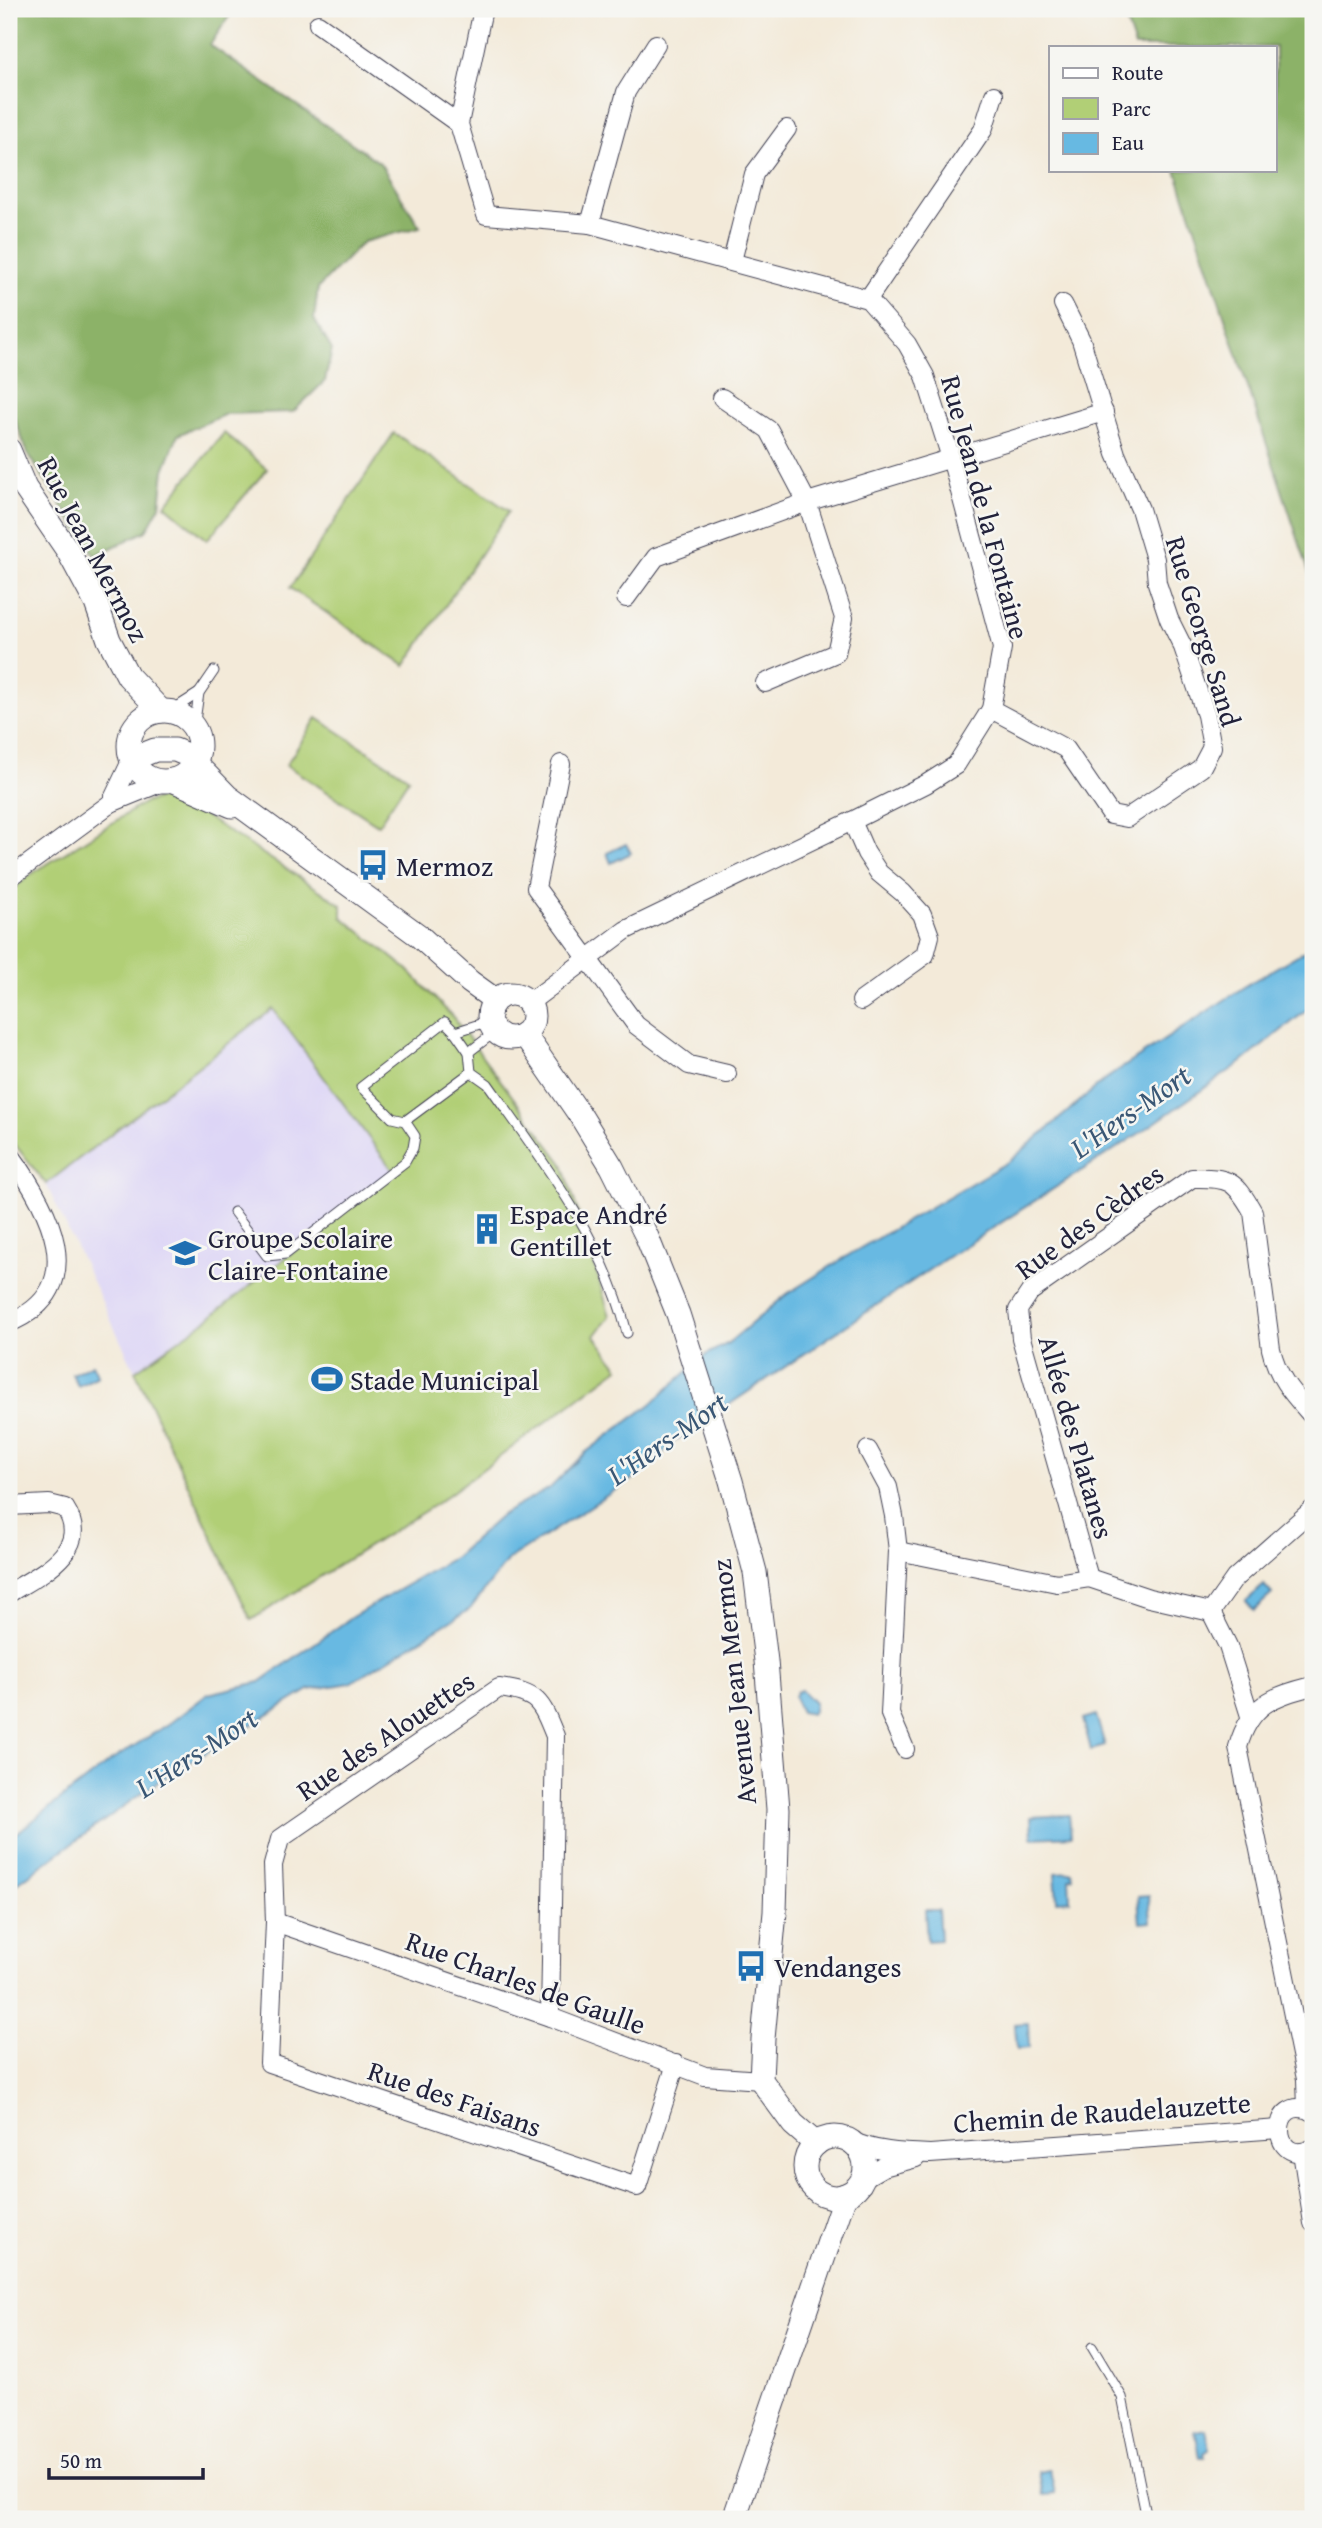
<svg xmlns="http://www.w3.org/2000/svg" width="1322" height="2528" font-family="'Gentium Book Plus',serif">
<rect width="100%" height="100%" fill="#f6f6f2"/>
<filter id="ink" filterUnits="userSpaceOnUse"><feTurbulence type="fractalNoise" baseFrequency=".0143" numOctaves="2"/><feDisplacementMap in="SourceGraphic" scale="14" xChannelSelector="R" yChannelSelector="G"/><feConvolveMatrix kernelMatrix="1 2 1 2 8 2 1 2 1" color-interpolation-filters="sRGB"/></filter>
<filter id="wash" filterUnits="userSpaceOnUse"><feTurbulence type="fractalNoise" baseFrequency=".00686" numOctaves="4" result="noise"/><feDisplacementMap in="SourceGraphic" scale="28" xChannelSelector="R" yChannelSelector="G"/><feGaussianBlur stdDeviation="1.57" result="paint"/><feColorMatrix in="noise" values="0 0 0 0 0 0 0 0 0 0 0 0 0 0 0 0 0 1.4 0 .05"/><feComposite in="paint" operator="in"/></filter>
<g filter="url(#wash)">
<rect width="100%" height="100%" fill="#f3ead9"/>
<path fill="#ddd5f6" d="M273 1009 395 1172 204 1322 135 1371 46 1184Z"/>
<g fill="#b1cf76" stroke="#6a7858" stroke-width="2">
<path d="M224 433 267 469 207 540 165 505Z"/>
<path d="M394 433 509 511 405 666 290 588Z"/>
<path d="M317 718 409 778 378 825 286 765Z"/>
<path d="M160 798 180 800 342 905V917L407 969 452 1016 563 1164 610 1316 595 1336 619 1368 436 1504 251 1620 135 1371 204 1322 394 1172 273 1009 46 1184 9 1137V892L33 873 144 803Z"/>
</g>
<g fill="#8cb267" stroke="#576a51" stroke-width="2">
<path d="M9 9H234L210 45 380 163 420 227 363 242 318 288 314 319 332 350 325 381 293 412 226 414 178 435 164 470 160 506 146 531 95 556 28 454 9 404Z"/>
<path d="M1122 9H1313V584L1176 170H1275V47H1135Z"/>
</g>
<g fill="#67b9e2" stroke="#446e8e" stroke-width="2">
<path d="M626 844 631 853 611 863 607 853Z"/>
<path d="M1313 946V1005L1242 1062 1143 1131 951 1255 675 1441 643 1472 508 1560 470 1609 350 1683 309 1690 156 1783 9 1889V1839L109 1762 170 1723 208 1694 260 1682 352 1617 455 1557 503 1514 550 1488 585 1453 651 1404 707 1354 727 1344 787 1294 852 1253 1011 1160 1107 1078 1250 983Z"/>
<path d="M92 1364 98 1376 78 1386 72 1374Z"/>
<path d="M1264 1585 1272 1594 1254 1610 1246 1601Z"/>
<path d="M801 1690 814 1703V1709L811 1714 801 1712 794 1698 796 1692Z"/>
<path d="M1096 1715 1105 1746 1091 1750 1083 1719Z"/>
<path d="M1069 1815 1071 1836 1032 1838 1031 1817Z"/>
<path d="M1072 1872 1073 1877 1069 1879 1070 1900 1057 1901 1055 1873Z"/>
<path d="M1149 1895 1151 1922 1140 1923 1138 1896Z"/>
<path d="M925 1910H938L940 1940 927 1941Z"/>
<path d="M1028 2023 1029 2048 1017 2049 1015 2024Z"/>
<path d="M1206 2429 1210 2449 1204 2453 1205 2457H1200L1195 2431Z"/>
<path d="M1050 2470 1055 2494 1043 2495 1039 2472Z"/>
</g>
</g>
<g filter="url(#ink)">
<g fill="none" stroke-linecap="round" stroke-linejoin="round">
<defs>
<g id="service">
<path d="M169 712 199 693"/>
<path d="M194 728 199 693 214 671"/>
<path d="M455 1032 469 1052"/>
<path d="M495 1032 469 1052 471 1072 488 1084C543 1162 604 1239 627 1333"/>
<path d="M471 1072 405 1121 392 1118 361 1087 445 1022 455 1032 489 1021"/>
<path d="M234 1212 267 1256 286 1254 405 1162 413 1148 415 1136 405 1121"/>
<path d="M1092 2347 1122 2397 1147 2519"/>
</g>
<g id="minor">
<path d="M483 9 459 124 486 215 590 224 868 299 907 344 925 376 951 458 1002 648 991 709 956 765 926 784 852 821 626 930 530 1002"/>
<path d="M318 24 459 124"/>
<path d="M590 224 626 92 656 44"/>
<path d="M732 261 754 174 787 129"/>
<path d="M868 299 983 130 994 95"/>
<path d="M722 398 769 430 807 502 844 618 836 653 765 683"/>
<path d="M626 598 656 557 807 502 1104 412"/>
<path d="M991 709 1066 749 1111 815 1127 818 1201 768 1212 747 1206 715 1183 647 1169 619 1157 583 1155 559 1140 509 1116 454 1081 340 1063 304"/>
<path d="M561 764 536 888 636 1025 689 1065 727 1074"/>
<path d="M111 803 132 759"/>
<path d="M852 821 866 853 879 873 903 893 922 914 930 936 925 955 861 1001"/>
<path d="M9 878 111 803 165 781"/>
<path d="M9 1153C47 1205 94 1288 9 1323"/>
<path d="M868 1450 888 1487 894 1516 898 1551 890 1714 905 1749"/>
<path d="M9 1506 49 1504 65 1508C93 1551 38 1575 9 1593"/>
<path d="M898 1551 1057 1583 1089 1578 1149 1598 1211 1612 1235 1578 1313 1509"/>
<path d="M1089 1578 1021 1338 1018 1310 1030 1292 1192 1178C1229 1177 1235 1180 1253 1212L1271 1349C1278 1379 1293 1394 1313 1417"/>
<path d="M1211 1612 1228 1646 1250 1716"/>
<path d="M275 1922 550 2017 705 2076 761 2080"/>
<path d="M550 2017 555 1736C541 1701 538 1693 499 1688L280 1839 273 1865 275 1922 269 2063 637 2187 676 2064"/>
<path d="M1307 2109 1306 2079 1238 1747C1250 1704 1273 1696 1313 1686"/>
<path d="M1313 2112C1268 2090 1270 2171 1313 2148"/>
<path d="M847 2139C874 2152 901 2153 930 2154L1279 2129"/>
<path d="M1302 2152 1313 2223"/>
<path d="M862 2179 883 2167 916 2158"/>
</g>
<g id="tertiary">
<path d="M9 450 25 488 68 551 96 603 109 640 128 676 161 711"/>
<circle cx="164" cy="746" r="35"/>
<path d="M132 759 155 750H175L187 755 227 796 418 935 470 982 495 1000"/>
<path d="M172 780 232 806"/>
<circle cx="511" cy="1016" r="22"/>
<path d="M524 1034 582 1118 612 1167 647 1237 678 1314 731 1481 755 1572 766 1661 778 1809 775 1912 763 2039 761 2080 793 2124 816 2144"/>
<circle cx="835" cy="2167" r="30"/>
<path d="M734 2519 845 2195"/>
</g>
</defs>
<use href="#service" stroke="#414053" stroke-width="11"/>
<use href="#minor" stroke="#414053" stroke-width="20"/>
<use href="#tertiary" stroke="#414053" stroke-width="25"/>
<use href="#service" stroke="#fff" stroke-width="9"/>
<use href="#minor" stroke="#fff" stroke-width="18"/>
<use href="#tertiary" stroke="#fff" stroke-width="23"/>
</g>
</g>
<defs>
<symbol id="bus-bare" viewBox="-9 -9 18 18"><path d="M-5-6H5V4H4V6H2V4H-2V6H-4V4H-5ZM-3.5-4V0h7V-4ZM-3.5 1.2v1.5H-2V1.2ZM2 1.2v1.5H3.5V1.2Z" fill="#1f6fb2" stroke="#f6f6f2" stroke-width="2.5" paint-order="stroke"/></symbol>
<symbol id="building-bare" viewBox="-9 -9 18 18"><path d="M-4-6H4V6H1V3H-1V6H-4ZM-2.5-4.3h1.7v1.8h-1.7ZM.8-4.3h1.7v1.8H.8ZM-2.5-1h1.7V.8h-1.7ZM.8-1h1.7V.8H.8Z" fill="#1f6fb2" stroke="#f6f6f2" stroke-width="2.5" paint-order="stroke"/></symbol>
<symbol id="school-bare" viewBox="-9 -9 18 18"><path d="M0-5L7-2L0 1L-7-2ZM-4 1L0 2.5L4 1V4Q0 6-4 4Z" fill="#1f6fb2" stroke="#f6f6f2" stroke-width="2.5" paint-order="stroke"/></symbol>
<symbol id="stadium-bare" viewBox="-9 -9 18 18"><path d="M0-5a6.5 5 0 1 0 0 10a6.5 5 0 1 0 0-10ZM-3.5-1.8h7v3.6h-7Z" fill="#1f6fb2" stroke="#f6f6f2" stroke-width="2.5" paint-order="stroke"/></symbol>
</defs>
<g fill-rule="evenodd">
<use href="#bus-bare" x="351" y="843" width="44" height="44"/>
<use href="#building-bare" x="465" y="1207" width="44" height="44"/>
<use href="#school-bare" x="163" y="1231" width="44" height="44"/>
<use href="#stadium-bare" x="305" y="1357" width="44" height="44"/>
<use href="#bus-bare" x="729" y="1944" width="44" height="44"/>
</g>
<g text-anchor="middle" dominant-baseline="central" stroke-width="5" stroke-linejoin="round" paint-order="stroke">
<g font-size="28" fill="#22223b" stroke="#f6f6f2">
<text transform="translate(986 507) rotate(75)">Rue Jean de la Fontaine</text>
<text transform="translate(94 549) rotate(62)">Rue Jean Mermoz</text>
<text transform="translate(1204 631) rotate(73)">Rue George Sand</text>
<text transform="translate(1089 1221) rotate(-36)">Rue des Cèdres</text>
<text transform="translate(1077 1437) rotate(74)">Allée des Platanes</text>
<text transform="translate(733 1682) rotate(-96)">Avenue Jean Mermoz</text>
<text transform="translate(385 1735) rotate(-34)">Rue des Alouettes</text>
<text transform="translate(526 1982) rotate(20)">Rue Charles de Gaulle</text>
<text transform="translate(455 2098) rotate(19)">Rue des Faisans</text>
<text transform="translate(1102 2112) rotate(-4)">Chemin de Raudelauzette</text>
</g>
<g font-size="28" fill="#22223b" stroke="#f6f6f2" text-anchor="start">
<text x="396" y="865">Mermoz</text>
<text x="510" y="1213">Espace André<tspan x="510" dy="32">Gentillet</tspan></text>
<text x="208" y="1237">Groupe Scolaire<tspan x="208" dy="32">Claire-Fontaine</tspan></text>
<text x="350" y="1379">Stade Municipal</text>
<text x="774" y="1966">Vendanges</text>
</g>
<g font-size="30" font-style="italic" fill="#3a5775" stroke="#f6f6f2">
<text transform="translate(1130 1111) rotate(-35)">L'Hers-Mort</text>
<text transform="translate(667 1438) rotate(-35)">L'Hers-Mort</text>
<text transform="translate(196 1752) rotate(-33)">L'Hers-Mort</text>
</g>
</g>
<rect width="1322" height="2528" fill="none" stroke="#f6f6f2" stroke-width="35"/>
<rect x="1049" y="46" width="228" height="126" fill="#f6f6f2" stroke="#a1a1a9" stroke-width="2"/>
<rect x="1063" y="68" width="35" height="10" fill="#ffffff" stroke="#a1a1a9" stroke-width="2"/>
<text x="1112" y="80" font-size="21" fill="#22223b">Route</text>
<rect x="1063" y="98" width="35" height="21" fill="#b1cf76" stroke="#a1a1a9" stroke-width="2"/>
<text x="1112" y="116" font-size="21" fill="#22223b">Parc</text>
<rect x="1063" y="133" width="35" height="21" fill="#67b9e2" stroke="#a1a1a9" stroke-width="2"/>
<text x="1112" y="150" font-size="21" fill="#22223b">Eau</text>
<path d="M49 2468v10h154v-10" fill="none" stroke="#22223b" stroke-width="3.5"/>
<text x="60" y="2468" font-size="21" fill="#22223b" stroke="#f6f6f2" stroke-width="5" paint-order="stroke">50 m</text>
</svg>
